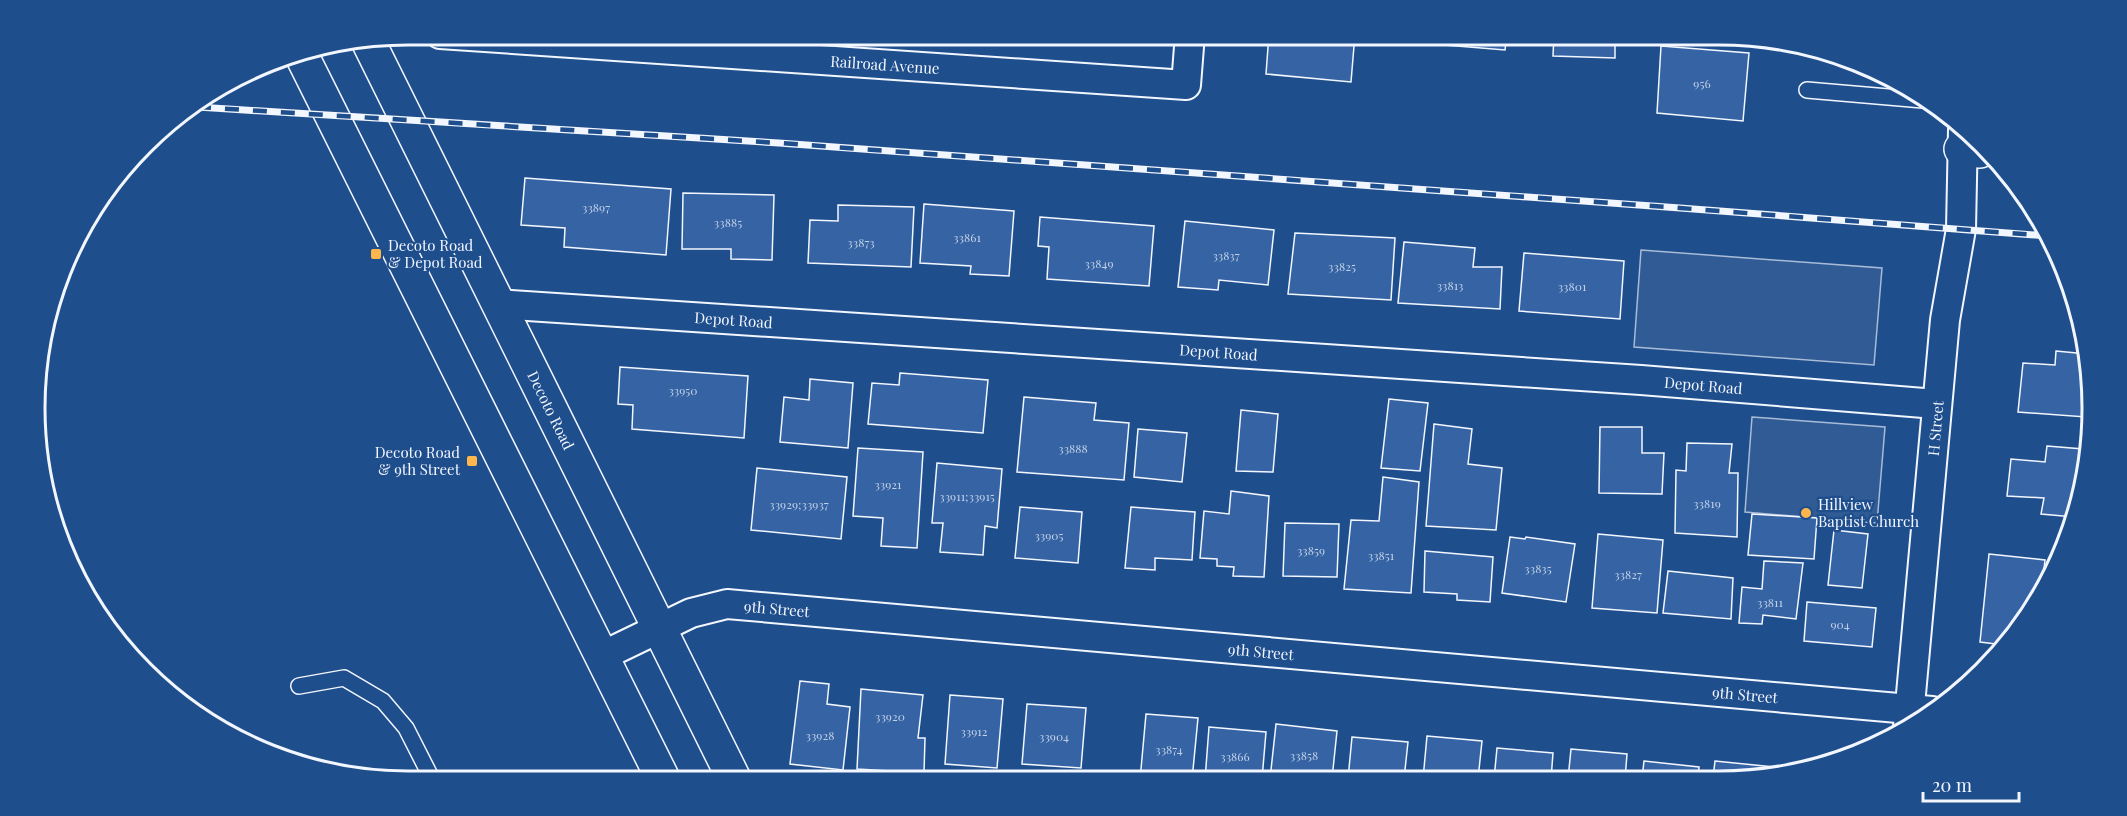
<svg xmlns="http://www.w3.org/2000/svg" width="2127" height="816" font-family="'Playfair Display',serif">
<rect width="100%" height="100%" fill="#1f4e8c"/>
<g fill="#305b95" stroke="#a8bbd7" stroke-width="1.5">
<path d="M1641 250 1882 268 1874 365 1634 347Z"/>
<path d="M1752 417 1885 427 1877 523 1843 521 1842 526 1817 524V518L1745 512Z"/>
</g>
<g fill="#3563a3" stroke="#f2f6ff" stroke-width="1.5">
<path d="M1269 34H1355L1351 82 1266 74Z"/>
<path d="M1446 34H1507L1505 50 1445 45Z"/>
<path d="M1554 34H1615V58L1553 56Z"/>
<path d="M1662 34H1719L1750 39V45L1662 39Z"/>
<path d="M1661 46 1749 53 1743 121 1657 113Z"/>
<path d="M525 178 671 189 666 255 564 247 565 228 521 225Z"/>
<path d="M683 193 774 195 772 260 731 259V249H682Z"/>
<path d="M924 204 1014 211 1009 276 970 274 971 266 920 263Z"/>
<path d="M838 205 914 207 911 267 808 263 810 220 838 221Z"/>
<path d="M1040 217 1154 226 1149 286 1047 279 1049 247 1038 246Z"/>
<path d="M1185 221 1274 230 1268 285 1219 280 1218 290 1178 287Z"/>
<path d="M1295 233 1395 238 1391 300 1288 294Z"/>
<path d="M1404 242 1475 248 1473 267H1502L1500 309 1398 303Z"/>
<path d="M1524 253 1624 261 1620 319 1519 311Z"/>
<path d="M2056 351 2087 354 2089 360 2086 417 2018 412 2023 363 2055 365Z"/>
<path d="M620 367 748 376 744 438 632 429 633 405 618 404Z"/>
<path d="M900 373 988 380 983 433 868 424 872 383 899 385Z"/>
<path d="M810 379 853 383 848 448 780 442 784 397 809 400Z"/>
<path d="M1024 397 1096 403 1094 420 1129 423 1124 480 1017 472Z"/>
<path d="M1389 399 1428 403 1420 471 1381 468Z"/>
<path d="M1241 410 1278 414 1273 472 1236 471Z"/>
<path d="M1434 424 1472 429 1468 464 1502 468 1496 530 1426 526Z"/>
<path d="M1600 427H1642V453H1664L1662 494 1599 493Z"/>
<path d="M1138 429 1187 433 1182 482 1134 477Z"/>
<path d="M1687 443 1732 444 1729 473H1738L1737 537 1675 533 1676 470 1686 471Z"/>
<path d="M2047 446 2083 449 2080 505 2074 517 2041 514 2044 498 2007 496 2011 459 2045 462Z"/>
<path d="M858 448 923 452 917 548 881 546 883 518 853 516Z"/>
<path d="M937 463 1002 469 997 528 985 526 983 555 940 552 943 523H932Z"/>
<path d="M757 468 847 477 841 539 751 530Z"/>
<path d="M1383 477 1419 482 1411 593 1344 589 1351 520 1379 521Z"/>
<path d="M1231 491 1269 496 1264 577 1233 576 1234 567 1217 566V559L1200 558 1204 511 1229 514Z"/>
<path d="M1020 507 1082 512 1078 563 1015 558Z"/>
<path d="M1131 507 1195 512 1192 560 1155 558V570L1125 568Z"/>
<path d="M1752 514 1817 518 1814 559 1748 555Z"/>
<path d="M1285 523 1339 524 1337 577 1283 576Z"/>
<path d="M1834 530 1868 534 1862 588 1828 585Z"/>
<path d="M1598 534 1663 540 1657 613 1592 608Z"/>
<path d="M1510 537 1525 539 1526 537 1575 544 1566 602 1502 593Z"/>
<path d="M1425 551 1493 557 1490 602 1457 600V594L1424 592Z"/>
<path d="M1989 554 2045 560 2042 587 2032 611 2024 610 2023 623 2004 645 1980 642Z"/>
<path d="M1764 561 1803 563 1796 619 1763 615 1762 624 1739 623 1742 587 1762 589Z"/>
<path d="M1668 571 1733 578 1731 619 1663 613Z"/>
<path d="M1807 602 1876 608 1872 647 1804 641Z"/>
<path d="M800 681 829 684 827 704 850 707 843 770 790 764Z"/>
<path d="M861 689 923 695 918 738H925L924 773 857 769Z"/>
<path d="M950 695 1003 699 997 768 945 764Z"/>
<path d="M1027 704 1086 708 1081 768 1022 764Z"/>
<path d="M1146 714 1198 718 1192 780H1140Z"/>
<path d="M1276 724 1337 731 1332 779H1270Z"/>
<path d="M1209 727 1266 732 1262 779 1205 780Z"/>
<path d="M1427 736 1482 741 1478 779H1423Z"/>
<path d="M1352 737 1408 742 1404 779H1348Z"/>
<path d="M1497 748 1553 753 1551 779H1494Z"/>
<path d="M1571 749 1627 754 1625 779H1568Z"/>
<path d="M1644 761 1699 767 1698 778 1642 779Z"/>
<path d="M1715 761 1774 767 1773 777 1713 778Z"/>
</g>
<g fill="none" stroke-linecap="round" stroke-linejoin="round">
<defs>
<g id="service">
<path d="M1807 90 1923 100"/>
<path d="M299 686 344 678 383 701 406 728 433 781"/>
</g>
<g id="minor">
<path id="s1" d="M440 34 1186 85 1190 34"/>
<path id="s2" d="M498 304 1641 380 1936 404"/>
<path id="s3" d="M602 656 691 613 727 604 1932 711"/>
<path id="s4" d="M1908 727 1945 320 1961 229 1963 130"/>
</g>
<path id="tertiary" d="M1961 149 1980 151"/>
<g id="primary">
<path id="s5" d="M368 41 735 781"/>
<path d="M300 52 664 781"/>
</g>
</defs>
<use href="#service" stroke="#f2f6ff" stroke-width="18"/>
<use href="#minor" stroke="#f2f6ff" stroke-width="32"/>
<use href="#tertiary" stroke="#f2f6ff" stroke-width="36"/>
<use href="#primary" stroke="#f2f6ff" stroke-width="36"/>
<use href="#service" stroke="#1f4e8c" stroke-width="15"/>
<use href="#minor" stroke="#1f4e8c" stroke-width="28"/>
<use href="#tertiary" stroke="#1f4e8c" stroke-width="33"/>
<use href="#primary" stroke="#1f4e8c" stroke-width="33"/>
<defs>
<path id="rail" d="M197 107 779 143 1680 208 2048 236"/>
</defs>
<use href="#rail" stroke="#f2f6ff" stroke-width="7"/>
<use href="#rail" stroke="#1f4e8c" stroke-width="4.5" stroke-dasharray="14" stroke-linecap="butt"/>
</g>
<g fill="#ffb74d" stroke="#1f4e8c" stroke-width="2">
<rect x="370" y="248" width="12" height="12" rx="3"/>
<rect x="466" y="455" width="12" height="12" rx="3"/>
<circle cx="1806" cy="513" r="6"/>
</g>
<g text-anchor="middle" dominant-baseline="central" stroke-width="4.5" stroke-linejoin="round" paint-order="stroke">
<g font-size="12" fill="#c3d1e8">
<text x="1702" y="83">956</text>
<text x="596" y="207">33897</text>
<text x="728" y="222">33885</text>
<text x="967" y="237">33861</text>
<text x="861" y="242">33873</text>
<text x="1226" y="255">33837</text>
<text x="1099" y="263">33849</text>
<text x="1342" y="266">33825</text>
<text x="1450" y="285">33813</text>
<text x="1572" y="286">33801</text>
<text x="683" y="390">33950</text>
<text x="1073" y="448">33888</text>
<text x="888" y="484">33921</text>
<text x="967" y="496">33911;33915</text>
<text x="1707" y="503">33819</text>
<text x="799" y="504">33929;33937</text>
<text x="1049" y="535">33905</text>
<text x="1311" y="550">33859</text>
<text x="1381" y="555">33851</text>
<text x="1538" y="568">33835</text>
<text x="1628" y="574">33827</text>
<text x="1770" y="602">33811</text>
<text x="1840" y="624">904</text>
<text x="890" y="716">33920</text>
<text x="974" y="731">33912</text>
<text x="820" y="735">33928</text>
<text x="1054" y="736">33904</text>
<text x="1169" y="749">33874</text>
<text x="1304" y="755">33858</text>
<text x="1235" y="756">33866</text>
</g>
<g font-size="15" fill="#f2f6ff" stroke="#1f4e8c">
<text stroke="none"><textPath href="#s1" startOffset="446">Railroad Avenue</textPath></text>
<text stroke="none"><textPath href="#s2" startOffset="236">Depot Road</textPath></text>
<text stroke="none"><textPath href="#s2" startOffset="722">Depot Road</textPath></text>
<text stroke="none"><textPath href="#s2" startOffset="1208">Depot Road</textPath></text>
<text stroke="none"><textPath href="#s5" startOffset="412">Decoto Road</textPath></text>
<text stroke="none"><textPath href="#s4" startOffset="300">H Street</textPath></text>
<text stroke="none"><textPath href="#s3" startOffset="186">9th Street</textPath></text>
<text stroke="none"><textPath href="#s3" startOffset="672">9th Street</textPath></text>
<text stroke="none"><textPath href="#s3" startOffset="1158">9th Street</textPath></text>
</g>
<g font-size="15" fill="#f2f6ff" stroke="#1f4e8c" text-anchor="start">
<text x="388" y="245">Decoto Road<tspan x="388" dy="17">&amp; Depot Road</tspan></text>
<text x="460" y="452" text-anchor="end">Decoto Road<tspan x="460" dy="17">&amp; 9th Street</tspan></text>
<text x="1818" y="504">Hillview<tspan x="1818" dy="17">Baptist Church</tspan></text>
</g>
</g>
<path d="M0 0H2127V816H0ZM408 45H1719A363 363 0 0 1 2082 408V408A363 363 0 0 1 1719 771H408A363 363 0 0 1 45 408V408A363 363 0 0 1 408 45Z" fill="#1f4e8c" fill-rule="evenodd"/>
<path fill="none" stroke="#f2f6ff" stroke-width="3" d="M408 45H1719A363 363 0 0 1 2082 408V408A363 363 0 0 1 1719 771H408A363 363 0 0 1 45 408V408A363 363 0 0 1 408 45Z"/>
<path d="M1923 792v9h96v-9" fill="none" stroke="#f2f6ff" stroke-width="3"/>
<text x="1932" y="792" font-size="18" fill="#f2f6ff" stroke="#1f4e8c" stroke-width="4.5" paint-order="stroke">20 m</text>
</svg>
